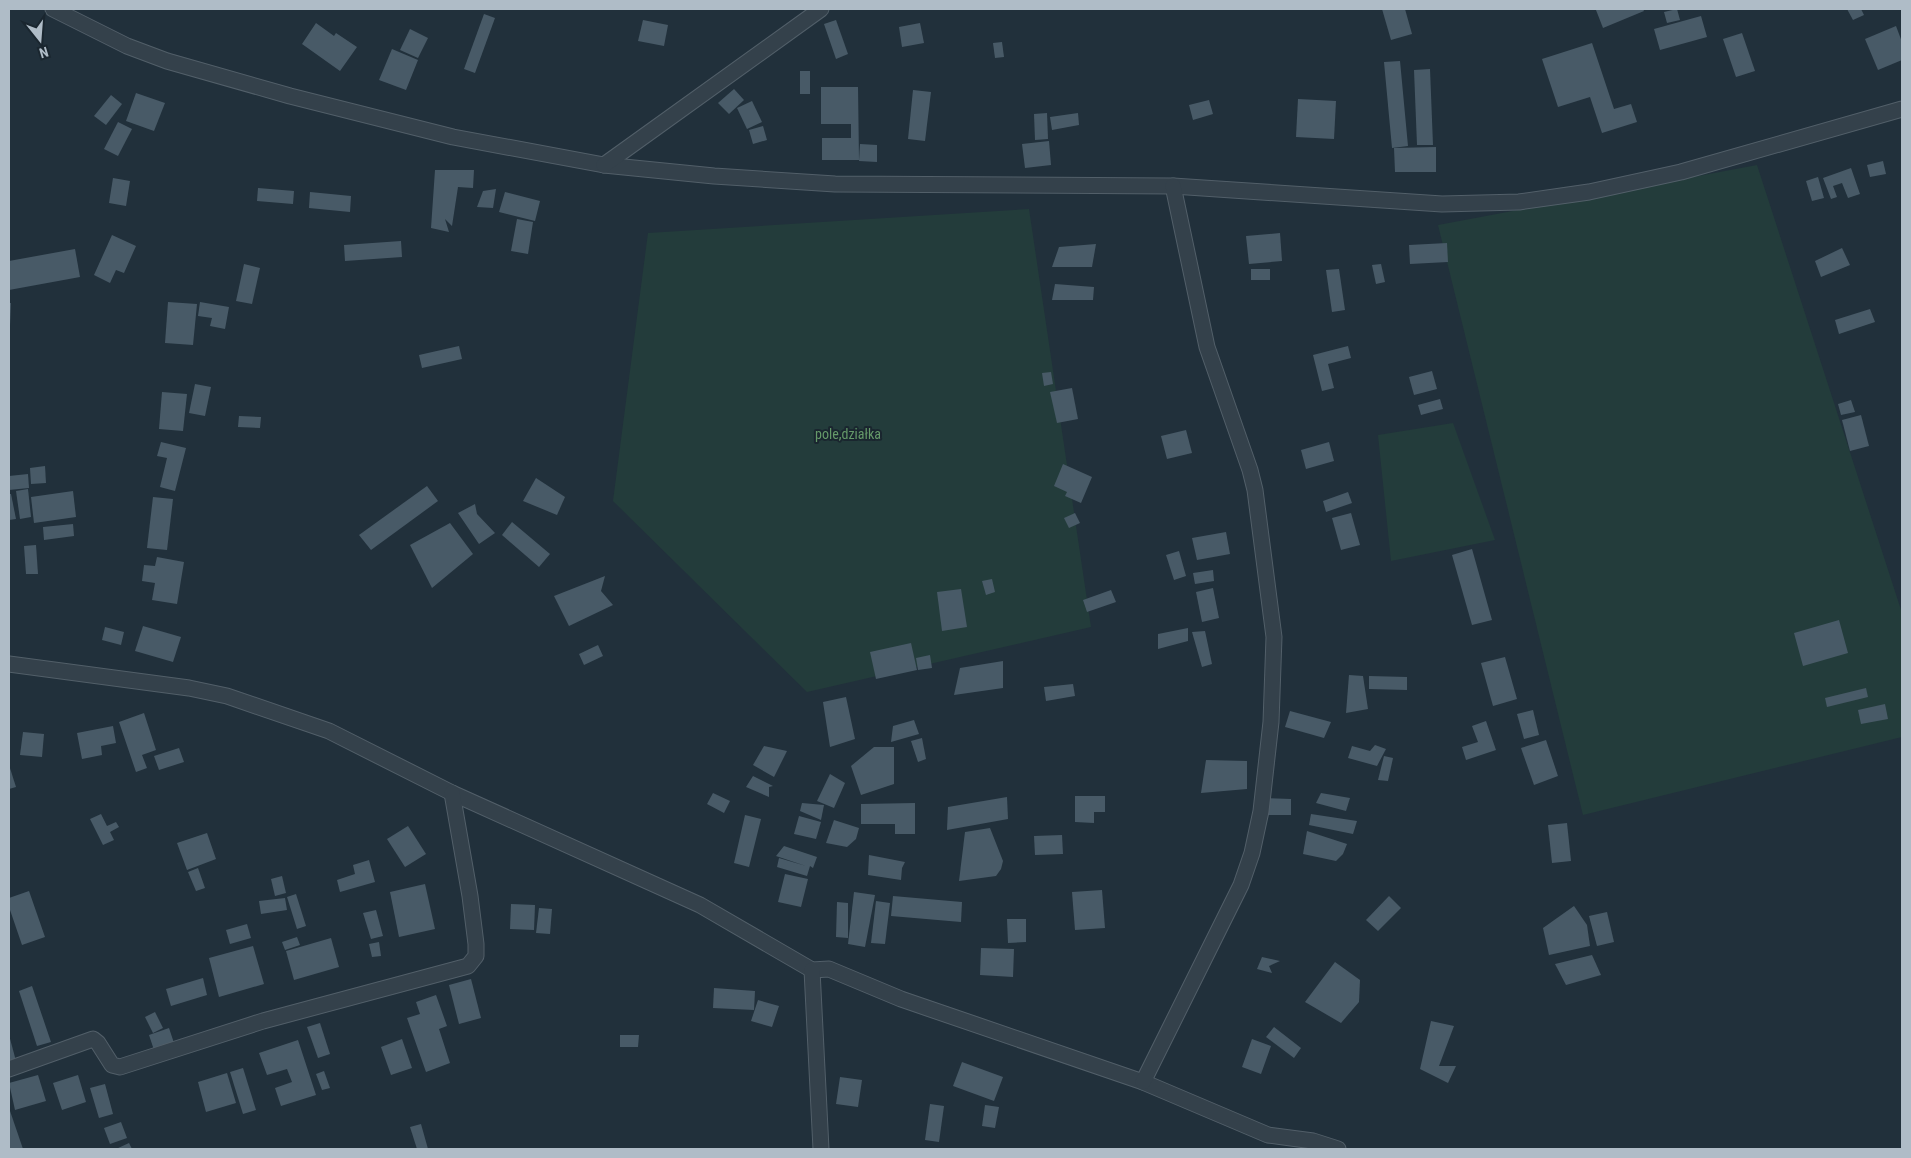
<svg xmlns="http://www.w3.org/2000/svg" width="1911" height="1158" font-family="'Roboto Condensed',sans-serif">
<rect width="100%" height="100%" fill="#21303b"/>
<g fill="#233c3b">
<path d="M1757 165 1902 613V737L1583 815 1438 225Z"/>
<path d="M1029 209 1091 627 807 692 613 501 648 233Z"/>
<path d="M1453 423 1495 540 1391 561 1378 435Z"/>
</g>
<g fill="#485a67">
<path d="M1382 9H1405L1412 34 1391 40Z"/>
<path d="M1600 9H1643L1644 11 1603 28 1596 10Z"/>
<path d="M1677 9 1680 20 1667 23 1664 12Z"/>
<path d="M1847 9H1861L1864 15 1853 20Z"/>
<path d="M484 14 495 18 475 73 464 69Z"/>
<path d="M1701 16 1707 37 1660 50 1654 29Z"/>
<path d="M643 20 668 25 664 46 638 41Z"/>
<path d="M836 20 848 54 836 59 824 24Z"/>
<path d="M316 23 334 36 336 33 357 47 340 71 302 44Z"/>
<path d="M920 23 924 43 902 47 899 27Z"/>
<path d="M1896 26 1902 42V60L1878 70 1865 39Z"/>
<path d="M410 29 428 38 418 58 400 50Z"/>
<path d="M1742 33 1755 71 1736 77 1723 39Z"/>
<path d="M1002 42 1004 57 995 58 993 43Z"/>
<path d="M1592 43 1614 109 1631 104 1637 122 1602 133 1590 97 1558 107 1542 59Z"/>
<path d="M392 49 418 60 406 90 379 80Z"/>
<path d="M1400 61 1408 146 1392 148 1384 62Z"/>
<path d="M1430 69 1433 145H1417L1414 70Z"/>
<rect x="800" y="71" width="10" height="23"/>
<path d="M821 87H858L859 160H822V138H851V124H821Z"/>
<path d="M734 89 744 100 729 114 718 103Z"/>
<path d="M913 90 931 92 925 141 908 139Z"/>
<path d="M136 93 165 103 154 131 126 121Z"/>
<path d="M111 95 122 104 106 125 94 116Z"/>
<path d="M1298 99 1336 101 1334 139 1296 137Z"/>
<path d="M1209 100 1213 114 1193 120 1189 105Z"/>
<path d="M752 101 762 122 747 129 737 108Z"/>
<path d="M1047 113 1048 139 1035 140 1034 114Z"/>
<path d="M1078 113 1079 125 1052 130 1050 117Z"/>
<path d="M118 122 132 129 118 156 104 149Z"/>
<path d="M763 126 767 140 753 144 749 130Z"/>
<path d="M1049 141 1051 165 1025 168 1022 144Z"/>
<path d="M860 144 877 145V162L859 161Z"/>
<path d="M1436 147V172H1395L1394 148Z"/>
<path d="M1883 161 1886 174 1870 177 1867 165Z"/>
<path d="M1851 168 1860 194 1848 198 1842 183 1833 186 1837 197 1831 199 1823 178Z"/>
<path d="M435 170H474L473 188 458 187 452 226 445 219 449 232 431 228Z"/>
<path d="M1818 177 1824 198 1812 201 1806 181Z"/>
<path d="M113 178 130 181 126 206 109 203Z"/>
<path d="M258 188 294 191 293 204 257 201Z"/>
<path d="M496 189 493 208 477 207 483 191Z"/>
<path d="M310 192 351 196 350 212 309 208Z"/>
<path d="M505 192 540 201 535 221 499 212Z"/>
<path d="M517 219 533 222 528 254 511 251Z"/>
<path d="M1280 233 1282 261 1249 264 1246 236Z"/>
<path d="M112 235 136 246 124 273 116 270 110 283 94 275Z"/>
<path d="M401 241 402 257 345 261 344 245Z"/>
<path d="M1447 243 1448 262 1410 264 1409 245Z"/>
<path d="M1096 244 1092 267H1052L1059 247Z"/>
<path d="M1842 248 1850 265 1821 277 1815 261Z"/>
<path d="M75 249 80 277 9 290V261Z"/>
<path d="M244 264 260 268 252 304 236 301Z"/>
<path d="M1381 264 1385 282 1376 284 1372 265Z"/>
<rect x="1251" y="269" width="19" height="11"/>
<path d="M1339 269 1345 310 1332 312 1326 270Z"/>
<path d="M1055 284 1094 287 1093 300H1052Z"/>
<path d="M168 302 197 304 193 345 165 343Z"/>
<path d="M200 302 229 307 225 329 210 326 212 318 198 316Z"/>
<path d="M9 303H11L10 326H9Z"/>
<path d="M1870 309 1875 322 1839 334 1835 320Z"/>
<path d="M459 346 462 359 422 368 419 355Z"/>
<path d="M1348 346 1351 358 1328 364 1334 388 1322 391 1313 355Z"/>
<path d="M1432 371 1437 389 1414 395 1409 377Z"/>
<path d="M1051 372 1053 384 1044 386 1042 373Z"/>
<path d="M195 384 211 387 205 416 189 413Z"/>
<path d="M1072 388 1078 419 1057 423 1050 392Z"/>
<path d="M162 392 187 394 183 431 159 429Z"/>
<path d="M1440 399 1443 409 1421 415 1418 405Z"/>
<path d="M1851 400 1855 412 1841 415 1838 404Z"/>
<path d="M1861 415 1869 446 1850 451 1842 420Z"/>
<path d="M239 416 261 417 260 428 238 427Z"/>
<path d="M1186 430 1192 453 1167 459 1161 436Z"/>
<path d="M161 442 186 448 175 491 160 487 167 458 157 456Z"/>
<path d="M1329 442 1334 461 1306 469 1301 450Z"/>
<path d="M1063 464 1092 477 1081 503 1065 496 1067 492 1054 486Z"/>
<path d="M45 466 46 483 31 484 30 468Z"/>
<path d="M28 474 29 488 9 490V476Z"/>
<path d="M536 478 565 497 557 515 523 501Z"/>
<path d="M427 486 438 501 371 550 359 535Z"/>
<path d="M28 489 31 517 20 519 16 491Z"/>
<path d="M73 491 76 517 34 523 31 497Z"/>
<path d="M1348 492 1352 503 1326 512 1323 501Z"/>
<path d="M9 494H11L16 519 9 520Z"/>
<path d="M153 497 173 499 167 550 147 548Z"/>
<path d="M475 504 477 514 495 533 479 544 458 513Z"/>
<path d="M1075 513 1080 523 1069 528 1064 518Z"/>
<path d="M1351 513 1360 545 1341 550 1332 518Z"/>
<path d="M512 522 550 554 539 567 502 535Z"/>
<path d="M450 523 473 554 432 588 410 545Z"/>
<path d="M73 524 74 536 44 540 43 527Z"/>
<path d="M1226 532 1230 554 1197 560 1192 538Z"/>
<path d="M36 545 38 574H26L24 546Z"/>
<path d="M1472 549 1492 620 1472 625 1452 555Z"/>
<path d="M1179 551 1186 576 1174 580 1166 555Z"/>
<path d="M157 557 184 562 177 604 152 600 155 583 142 581 144 565 155 566Z"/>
<path d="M1213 570 1214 581 1195 584 1193 573Z"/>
<path d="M605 576 601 591 613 605 569 626 554 596Z"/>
<path d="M992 579 995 592 986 595 982 581Z"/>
<path d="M1213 588 1219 618 1202 622 1196 592Z"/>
<path d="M961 589 967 627 942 631 937 592Z"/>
<path d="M1111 590 1116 602 1087 612 1083 600Z"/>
<path d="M1839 620 1848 653 1803 666 1794 633Z"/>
<path d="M143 626 181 637 173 662 135 651Z"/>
<path d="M105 627 124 632 121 645 102 640Z"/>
<path d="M1188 628V641L1158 649V634Z"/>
<path d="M1205 631 1212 664 1202 667 1192 632Z"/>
<path d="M911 643 917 670 876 679 870 652Z"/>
<path d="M598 645 603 656 584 665 579 654Z"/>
<path d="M930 655 932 668 918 670 916 658Z"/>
<path d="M1505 657 1517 699 1493 706 1481 663Z"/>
<path d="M1003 661V688L954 695 960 668Z"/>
<path d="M1349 675 1363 676 1368 709 1346 713Z"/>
<path d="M1369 676 1407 677V690L1369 689Z"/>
<path d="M1073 684 1075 696 1046 701 1044 687Z"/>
<path d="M1866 688 1868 697 1827 707 1825 698Z"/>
<path d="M846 697 855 739 830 747 823 702Z"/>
<path d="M1885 704 1888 719 1861 724 1858 710Z"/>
<path d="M1533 710 1539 735 1524 739 1517 714Z"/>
<path d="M1290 711 1331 722 1324 738 1285 727Z"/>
<path d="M144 713 156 750 142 755 147 768 136 772 119 722Z"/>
<path d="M914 720 919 734 891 742 893 726Z"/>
<path d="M1486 721 1496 750 1466 760 1462 747 1478 742 1472 726Z"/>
<path d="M113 726 116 743 101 746 102 755 82 759 77 733Z"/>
<path d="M23 732 44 734 42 757 20 755Z"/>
<path d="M922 738 926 759 918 762 911 741Z"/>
<path d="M1546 740 1558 776 1534 785 1521 748Z"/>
<path d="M1375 745 1386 749 1377 766 1348 758 1352 746 1370 751Z"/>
<path d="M764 746 787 751 774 777 753 765Z"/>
<path d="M874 747H894V784L861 795 851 766Z"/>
<path d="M179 748 184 762 159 770 154 756Z"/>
<path d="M1384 756 1393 758 1388 781 1378 780Z"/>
<path d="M1206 760 1247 761V789L1201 793Z"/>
<path d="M9 765 16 787 9 789Z"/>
<path d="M830 774 845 783 834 808 817 801Z"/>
<path d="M753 776 773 786 769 787V797L746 787Z"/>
<path d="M713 793 730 801 724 813 707 804Z"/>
<path d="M1321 793 1350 798 1346 811 1316 803Z"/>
<path d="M1075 796H1105V812H1094V823L1075 822Z"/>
<path d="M1007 797 1008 819 947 830 948 807Z"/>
<path d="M1267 798 1291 799V815H1267Z"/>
<path d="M802 803 824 805 821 820 800 811Z"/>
<path d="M915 803V834H895V824H861V804Z"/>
<path d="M101 814 107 826 116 822 119 827 110 832 114 840 103 845 90 819Z"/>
<path d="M1311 814 1357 821 1353 834 1309 825Z"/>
<path d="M745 815 761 819 749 867 734 863Z"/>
<path d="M799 816 821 822 816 839 794 834Z"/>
<path d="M834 820 859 828 856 839 847 847 826 843Z"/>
<path d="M1567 823 1571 861 1552 863 1548 825Z"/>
<path d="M408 826 426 854 405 867 387 839Z"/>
<path d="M990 828 1003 861 1001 869 996 876 959 881 965 832Z"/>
<path d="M1307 831 1347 844 1343 854 1336 861 1303 854Z"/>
<path d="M207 833 216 859 187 870 177 843Z"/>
<path d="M1062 835 1063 854 1035 855 1034 836Z"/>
<path d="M784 846 817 857 813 868 810 866 807 876 777 867 779 858 806 866 776 856Z"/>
<path d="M869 855 905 862 902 868 901 880 868 875Z"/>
<path d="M369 860 375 882 340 892 337 880 355 874 353 865Z"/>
<path d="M198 868 205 888 196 891 188 872Z"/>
<path d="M785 874 808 879 801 907 778 902Z"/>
<path d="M282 876 286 893 275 896 271 879Z"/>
<path d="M425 884 435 929 399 937 390 892Z"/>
<path d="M1102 890 1105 928 1075 930 1072 892Z"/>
<path d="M29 891 45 937 22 945 9 907V898Z"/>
<path d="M854 892 875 895 865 947 848 944Z"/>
<path d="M296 894 306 926 297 929 287 897Z"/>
<path d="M893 896 962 902 961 922 891 916Z"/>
<path d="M1389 896 1401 908 1378 931 1366 920Z"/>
<path d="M285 898 287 910 261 914 259 901Z"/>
<path d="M876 901 890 903 885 944 871 943Z"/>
<path d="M837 902 848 903V938L836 937Z"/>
<path d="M511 904 535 905 534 930 510 929Z"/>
<path d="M1574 906 1587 925 1590 946 1549 955 1543 928Z"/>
<path d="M539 908 552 909 550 934 536 933Z"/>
<path d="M376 910 383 936 371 939 363 913Z"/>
<path d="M1607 912 1614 942 1597 946 1589 916Z"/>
<path d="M1007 919H1026V942L1008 943Z"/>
<path d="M247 924 251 938 230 944 226 930Z"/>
<path d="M297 937 300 945 285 950 282 942Z"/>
<path d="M331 938 339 967 294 980 286 951Z"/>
<path d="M379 942 381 956 372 957 369 944Z"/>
<path d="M253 946 264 984 219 997 209 958Z"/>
<path d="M981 948 1014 949 1013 977 980 975Z"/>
<path d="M1592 955 1601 975 1566 985 1555 964Z"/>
<path d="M1262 957 1280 961 1269 966 1272 973 1257 969Z"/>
<path d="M1335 962 1360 980 1359 1002 1341 1023 1305 1002Z"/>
<path d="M203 978 207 995 171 1006 166 989Z"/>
<path d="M471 979 481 1018 459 1024 449 985Z"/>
<path d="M32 986 51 1042 37 1046 19 991Z"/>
<path d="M714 988 755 991 754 1010 713 1008Z"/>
<path d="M436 995 447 1026 439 1029 450 1063 426 1072 407 1018 420 1014 416 1002Z"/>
<path d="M758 1000 779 1006 772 1027 751 1021Z"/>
<path d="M155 1012 163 1028 153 1033 145 1017Z"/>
<path d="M1431 1021 1454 1026 1439 1066H1456L1448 1083 1420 1069Z"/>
<path d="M320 1023 330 1054 318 1058 307 1027Z"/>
<path d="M1274 1027 1301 1048 1294 1058 1266 1037Z"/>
<path d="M169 1028 174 1043 154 1050 149 1035Z"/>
<path d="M9 1035 16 1061 9 1063Z"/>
<path d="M620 1035H639L638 1047H620Z"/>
<path d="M402 1039 412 1068 391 1075 381 1047Z"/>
<path d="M1252 1039 1271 1046 1261 1074 1242 1067Z"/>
<path d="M298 1040 316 1095 281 1106 275 1088 292 1082 287 1069 267 1075 259 1053Z"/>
<path d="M962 1062 1003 1077 994 1101 953 1086Z"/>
<path d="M243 1068 256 1110 243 1114 230 1072Z"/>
<path d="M324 1071 330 1088 322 1090 316 1074Z"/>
<path d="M227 1073 236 1103 206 1112 198 1082Z"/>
<path d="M38 1075 46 1101 15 1110 9 1083Z"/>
<path d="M78 1075 86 1102 62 1110 53 1083Z"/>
<path d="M840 1077 862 1080 858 1107 836 1104Z"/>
<path d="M105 1084 113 1114 99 1118 90 1088Z"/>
<path d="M930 1104 944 1106 939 1142 925 1140Z"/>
<path d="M985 1105 999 1107 995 1128 982 1126Z"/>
<path d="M9 1108 23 1149H9Z"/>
<path d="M121 1122 127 1138 110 1144 104 1128Z"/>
<path d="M421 1124 428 1149H417L410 1127Z"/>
<path d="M129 1143 132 1149H116Z"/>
</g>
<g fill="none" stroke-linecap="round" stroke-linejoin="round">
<defs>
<g id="minor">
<path d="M53 9 127 46 167 61 290 96 453 137 604 165 714 176 835 184 1173 186 1442 204 1519 202 1589 192 1681 172 1902 109"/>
<path d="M604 165 821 9"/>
<path d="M9 664 189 688 227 696 329 731 452 793 700 905 812 970 829 969 901 999 1143 1082 1268 1135 1313 1141 1338 1149"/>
<path d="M812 970 821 1149"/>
<path d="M9 1069 93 1039 98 1043 112 1065 120 1067 263 1021 468 966 476 956V944L470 896 452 793"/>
<path d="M1143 1082 1241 885 1252 853 1261 811 1271 722 1274 637 1255 490 1250 470 1207 347 1173 186"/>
</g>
</defs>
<use href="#minor" stroke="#525f69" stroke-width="17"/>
<use href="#minor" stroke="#34414b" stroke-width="15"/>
</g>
<g text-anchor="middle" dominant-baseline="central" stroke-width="4" stroke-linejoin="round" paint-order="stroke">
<g font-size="14" fill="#659969" stroke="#1a262f">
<text x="848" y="434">pole,działka</text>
</g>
</g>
<rect width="1911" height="1158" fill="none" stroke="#afbcc7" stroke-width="20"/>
<g transform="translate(40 40) rotate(163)" stroke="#1a262f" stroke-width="4" paint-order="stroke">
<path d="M0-4L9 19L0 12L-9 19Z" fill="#afbcc7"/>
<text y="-8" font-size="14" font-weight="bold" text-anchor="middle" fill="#afbcc7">N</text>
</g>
</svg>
